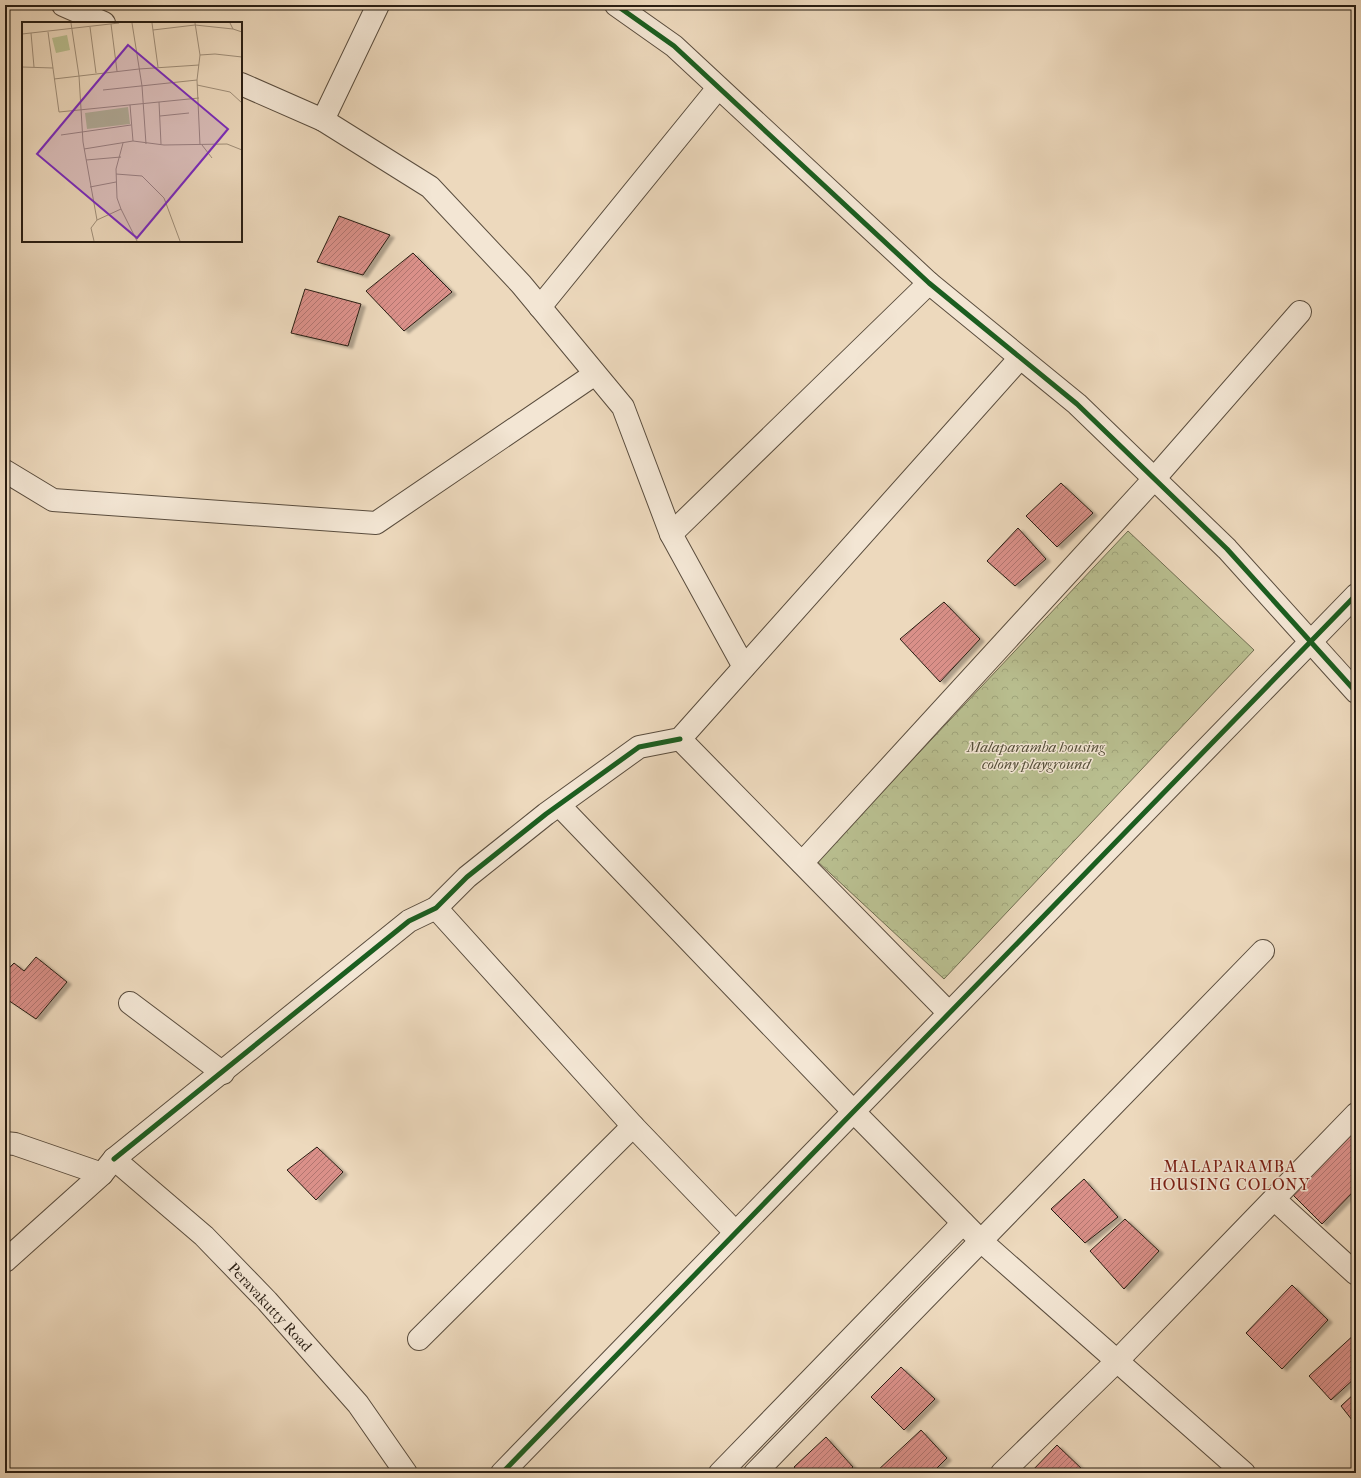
<svg xmlns="http://www.w3.org/2000/svg" width="1361" height="1478" font-family="'IM FELL French Canon',serif">
<defs>
<pattern id="park-crowns" width="20" height="18" patternUnits="userSpaceOnUse"><rect width="20" height="18" fill="#b9bf90"/><path d="M2 6a3 3 0 1 1 6 0M12 15a3 3 0 1 1 6 0" fill="none" stroke="#9fa47b"/></pattern>
<pattern id="building-hatch" width="6" height="6" patternUnits="userSpaceOnUse"><rect width="6" height="6" fill="#da9089"/><path d="M-1 1l2-2M0 6l6-6M5 7l2-2" fill="none" stroke="#b1756f"/></pattern>
<filter id="shadow"><feDropShadow dx="4.5" dy="2.5" stdDeviation="1" flood-color="#0004"/></filter>
</defs>
<rect width="100%" height="100%" fill="#edd9bd"/>
<filter id="stains"><feTurbulence type="fractalNoise" baseFrequency=".005" numOctaves="4"/><feColorMatrix values="0 0 0 0 .2 0 0 0 0 .09 0 0 0 0 .02 0 0 0 .5 -.17"/></filter>
<radialGradient id="worn" r=".72"><stop offset=".6" stop-color="#630" stop-opacity="0"/><stop offset="1" stop-color="#630" stop-opacity=".3"/></radialGradient>
<path fill="url(#park-crowns)" stroke="#716e52" d="M1128 531 1254 650 944 979 817 861Z"/>
<g fill="url(#building-hatch)" stroke="#291e13" filter="url(#shadow)">
<path d="M339 216 390 235 363 275 317 262Z"/>
<path d="M413 253 452 292 404 331 366 291Z"/>
<path d="M305 289 361 304 348 346 291 333Z"/>
<path d="M1061 483 1093 513 1057 547 1026 516Z"/>
<path d="M1018 528 1046 559 1015 586 987 561Z"/>
<path d="M944 602 980 639 940 682 900 639Z"/>
<path d="M36 957 67 982 36 1019 5 998V992L9 989 5 985V972L14 963 24 971Z"/>
<path d="M1354 1130 1356 1132V1189L1322 1224 1291 1193Z"/>
<path d="M317 1147 343 1172 316 1200 287 1170Z"/>
<path d="M1084 1179 1118 1217 1085 1243 1051 1209Z"/>
<path d="M1125 1219 1159 1251 1124 1289 1090 1251Z"/>
<path d="M1292 1285 1328 1320 1282 1369 1246 1333Z"/>
<path d="M1356 1333V1377L1331 1400 1309 1376Z"/>
<path d="M901 1367 935 1399 904 1430 871 1397Z"/>
<path d="M1356 1392V1425L1341 1406Z"/>
<path d="M921 1430 947 1458 932 1473H879L877 1471Z"/>
<path d="M826 1437 853 1467 846 1473H799L794 1467Z"/>
<path d="M1057 1445 1086 1473H1030Z"/>
</g>
<g fill="none" stroke-linecap="round" stroke-linejoin="round">
<defs>
<g id="minor">
<path d="M63 5 104 23"/>
<path d="M616 5 674 46 929 283 1077 404 1227 549 1356 692"/>
<path d="M241 84 323 120 378 5"/>
<path d="M323 120 430 187 521 284 623 407 671 534 744 667"/>
<path d="M540 307 718 88"/>
<path d="M5 471 53 500 376 523 595 374"/>
<path d="M671 534 929 283"/>
<path d="M680 739 948 1012"/>
<path d="M559 805 853 1111 981 1241 1244 1473"/>
<path d="M802 863 1154 479 1300 312"/>
<path d="M436 908 633 1126 735 1232"/>
<path d="M130 1003 223 1073"/>
<path d="M5 1143 15 1144 102 1174"/>
<path d="M114 1159 204 1236 267 1301 358 1404 406 1473"/>
<path d="M1274 1199 1356 1274"/>
<path d="M5 1261 102 1174 114 1159 409 921 436 908 467 877 546 814 639 747 680 739 1020 358"/>
<path d="M419 1339 633 1126"/>
<path d="M502 1473 1356 595"/>
<path d="M720 1473 963 1223"/>
<path d="M755 1473 1263 951"/>
<path d="M1002 1473 1117 1361 1356 1114"/>
</g>
</defs>
<use href="#minor" stroke="#5a4d3e" stroke-width="24"/>
<use href="#minor" stroke="#f3e6d4" stroke-width="22"/>
<defs>
<g id="cycleway">
<path d="M616 5 674 46 929 283 1077 404 1227 549 1356 692"/>
<path d="M114 1159 409 921 436 908 467 877 546 814 639 747 680 739"/>
<path d="M502 1473 1356 595"/>
</g>
</defs>
<use href="#cycleway" stroke="#f3e6d4" stroke-width="8"/>
<use href="#cycleway" stroke="#1b5e20" stroke-width="5"/>
</g>
<g text-anchor="middle" dominant-baseline="central" stroke-width="3" stroke-linejoin="round" paint-order="stroke">
<g font-size="15" font-style="italic" fill="#544e38" stroke="#f3e6d4">
<text x="1036" y="747">Malaparamba housing<tspan x="1036" dy="17">colony playground</tspan></text>
</g>
<g font-size="15" fill="#291e13" stroke="#f3e6d4">
<text transform="translate(270 1307) rotate(47)">Peravakutty Road</text>
</g>
<g font-size="16" letter-spacing="1" fill="#7a1f14" stroke="#f3e6d4">
<text x="1230" y="1166">MALAPARAMBA<tspan x="1230" dy="18">HOUSING COLONY</tspan></text>
</g>
</g>
<g transform="translate(22 22)">
<rect width="220" height="220" fill="#edd9bd"/>
<path d="M45 13 48 28 34 31 30 16ZM106 85 108 102 65 107 63 91Z" fill="#b9bf90"/>
<path fill="none" stroke="#9f8e79" stroke-width="1" d="M49 1 57 54 61 120 75 198M110 1 120 64 124 122M130 1 136 45M173 1 178 33 175 58 178 123M208 1 211 7 220 10M89 2 95 49M68 5 74 51M131 8 173 3 211 7M26 10 37 90 177 76M9 11 12 45M0 12 97 1M178 33 193 32 220 35M0 45 31 46M32 57 117 47 177 43M175 63 208 70 220 81M81 68 175 58M137 80 139 122M108 83 111 119M138 94 167 91M39 113 109 103M180 123 190 136M62 127 111 119 142 123 205 122 220 128M64 138 99 135M94 152 120 154 142 176 158 219M68 165 94 160M99 187 95 176 94 147 101 121M72 219 69 206 75 198 99 187 115 219"/>
<path fill="#7b2cbf" fill-opacity="0.15" stroke="#7b2cbf" stroke-width="2" d="M106 23 206 107 115 216 15 132Z"/>
<rect width="220" height="220" fill="none" stroke="#291e13" stroke-width="2"/>
</g>
<rect width="1361" height="1478" fill="none" stroke="#edd9bd" stroke-width="20"/>
<rect x="6" y="6" width="1349" height="1466" fill="none" stroke="#291e13" stroke-width="2"/>
<rect x="10" y="10" width="1341" height="1458" fill="none" stroke="#291e13"/>
<rect width="100%" height="100%" filter="url(#stains)"/>
<rect width="100%" height="100%" fill="url(#worn)"/>
</svg>
